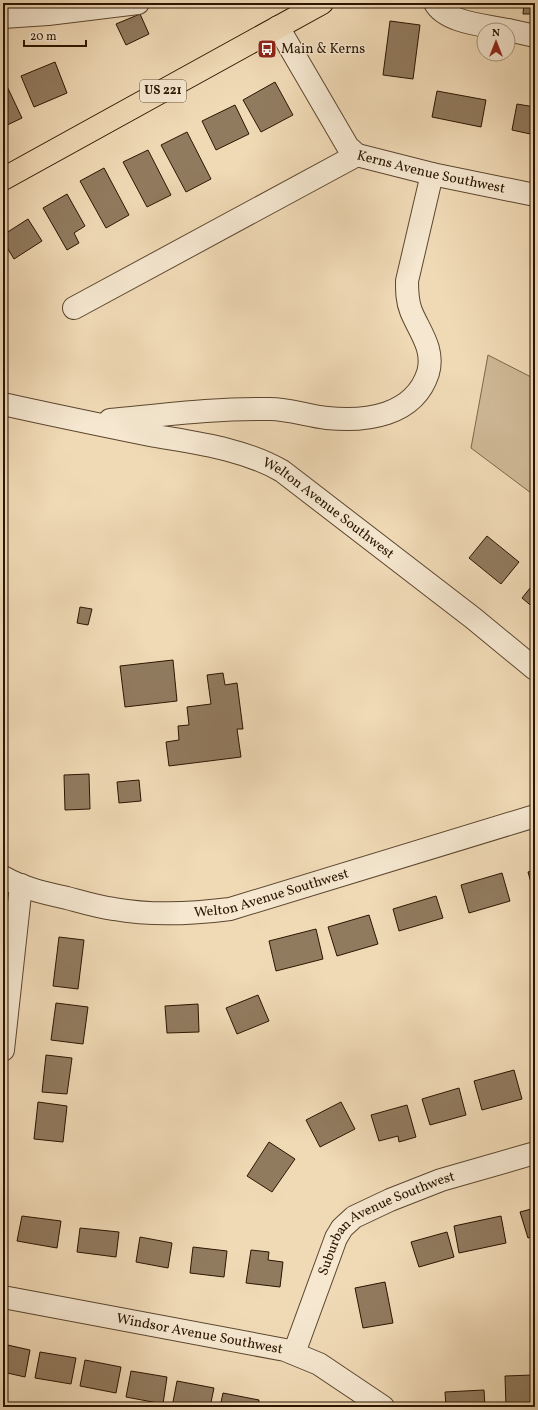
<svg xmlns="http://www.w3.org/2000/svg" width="538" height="1410" font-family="Vollkorn,serif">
<rect width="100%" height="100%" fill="#f0dab6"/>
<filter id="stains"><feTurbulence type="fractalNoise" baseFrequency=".005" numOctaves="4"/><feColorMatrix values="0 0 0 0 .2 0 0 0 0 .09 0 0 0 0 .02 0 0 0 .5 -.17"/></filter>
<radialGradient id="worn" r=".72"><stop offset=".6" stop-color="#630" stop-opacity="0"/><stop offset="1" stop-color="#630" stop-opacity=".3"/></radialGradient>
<path fill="#cfb997" stroke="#7d674c" d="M488 355 535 379V496L471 448Z"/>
<g fill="#917b5f" stroke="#2b1500">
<path d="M524 3H535V14H523Z"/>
<path d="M140 14 149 34 126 45 116 24Z"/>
<path d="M390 21 420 25 413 79 383 75Z"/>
<path d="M55 62 67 93 34 107 21 76Z"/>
<path d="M5 82 22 118 3 127V83Z"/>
<path d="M275 82 293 115 261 132 243 100Z"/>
<path d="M437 91 486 100 481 127 432 117Z"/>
<path d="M517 104 535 107V135L512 130Z"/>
<path d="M235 105 249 134 216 150 202 121Z"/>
<path d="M187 132 211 179 186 192 161 145Z"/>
<path d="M148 150 171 195 147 207 123 162Z"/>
<path d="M104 168 129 215 106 228 80 181Z"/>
<path d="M67 194 85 226 74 233 79 243 67 250 43 208Z"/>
<path d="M28 219 42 241 14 259 3 241V235Z"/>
<path d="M487 536 519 562 501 584 469 558Z"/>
<path d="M535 582V609L522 598Z"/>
<path d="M80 607 92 609 88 625 77 623Z"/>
<path d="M173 660 177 701 125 707 120 666Z"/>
<path d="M223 673 225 685 237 683 243 729H237L241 757 169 766 166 742 179 740 178 726 189 725 187 707 211 704 207 675Z"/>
<path d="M89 774 90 809 65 810 64 775Z"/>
<path d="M139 780 141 801 119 803 117 782Z"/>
<path d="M535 870V897L528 872Z"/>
<path d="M502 873 510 901 469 913 461 885Z"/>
<path d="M436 896 443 918 399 931 393 909Z"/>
<path d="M369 915 378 944 337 956 328 927Z"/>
<path d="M316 929 323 959 276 971 269 941Z"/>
<path d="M59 937 84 940 78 989 53 986Z"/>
<path d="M258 995 269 1021 237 1034 226 1008Z"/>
<path d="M56 1003 88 1007 83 1044 51 1040Z"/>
<path d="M198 1004 199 1032 167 1033 165 1006Z"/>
<path d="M46 1055 72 1058 67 1094 42 1092Z"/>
<path d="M514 1070 522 1099 482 1110 474 1081Z"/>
<path d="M459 1088 466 1115 430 1125 422 1099Z"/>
<path d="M38 1102 67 1106 63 1142 34 1139Z"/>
<path d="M341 1102 355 1129 320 1147 306 1120Z"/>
<path d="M407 1105 416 1137 399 1142 398 1136 379 1141 371 1115Z"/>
<path d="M269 1142 295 1159 272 1192 247 1176Z"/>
<path d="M535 1208V1236L528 1238 520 1212Z"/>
<path d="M22 1216 61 1221 57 1248 17 1241Z"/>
<path d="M501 1216 506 1243 459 1253 454 1226Z"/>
<path d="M80 1228 119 1232 116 1257 77 1252Z"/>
<path d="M447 1232 454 1257 419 1267 411 1242Z"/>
<path d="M140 1237 172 1243 168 1268 136 1262Z"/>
<path d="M193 1247 227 1251 224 1277 190 1273Z"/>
<path d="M251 1250 269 1252 268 1260 283 1262 280 1287 246 1283Z"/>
<path d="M385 1282 393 1323 363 1328 355 1288Z"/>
<path d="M3 1344 30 1350 25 1377 3 1372Z"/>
<path d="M40 1352 76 1358 71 1384 35 1378Z"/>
<path d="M85 1360 121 1367 116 1393 80 1386Z"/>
<path d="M131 1371 167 1377 163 1404 126 1397Z"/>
<path d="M533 1375 534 1407H506L505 1376Z"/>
<path d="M177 1381 214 1388 210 1407H172Z"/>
<path d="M484 1390 485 1407H446L445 1392Z"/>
<path d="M223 1393 259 1400 258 1407H220Z"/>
</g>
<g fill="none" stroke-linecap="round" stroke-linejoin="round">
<defs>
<g id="minor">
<path d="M435 3C446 23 486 25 507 30"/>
<path d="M3 17 48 14 138 3"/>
<path id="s1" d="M278 27 348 147 357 155 432 174 535 195"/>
<path d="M508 30 535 36"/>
<path d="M74 308 357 155"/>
<path id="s2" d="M3 404C52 415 101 425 150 435 195 443 242 448 282 471L473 618 535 669"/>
<path d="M110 420C163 415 217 408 270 409 289 409 308 416 327 418 366 422 414 416 428 373 435 349 419 331 411 311 407 301 407 291 407 281L432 174"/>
<path id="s3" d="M3 877C22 888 45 893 67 898 82 902 98 907 114 909 153 916 191 914 230 909L535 816"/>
<path d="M3 1050 21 885"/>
<path id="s4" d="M3 1297 285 1350 319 1364 383 1407"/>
<path id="s5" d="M294 1353 336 1238 342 1228 354 1217 390 1200 441 1180 535 1153"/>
</g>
<path id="major" d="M3 179 322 3"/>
</defs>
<use href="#minor" stroke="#5c462e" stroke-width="24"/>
<use href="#major" stroke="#2b1500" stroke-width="24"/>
<use href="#minor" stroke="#f5e7d0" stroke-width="22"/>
<use href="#major" stroke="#f0dab6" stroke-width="22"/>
</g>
<defs>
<symbol id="bus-square" viewBox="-11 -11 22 22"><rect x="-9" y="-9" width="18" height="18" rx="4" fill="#8f2418" stroke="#f5e7d0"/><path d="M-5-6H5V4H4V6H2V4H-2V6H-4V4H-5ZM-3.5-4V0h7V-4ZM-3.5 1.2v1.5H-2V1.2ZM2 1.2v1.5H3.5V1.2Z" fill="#fff"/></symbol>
</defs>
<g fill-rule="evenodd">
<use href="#bus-square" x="256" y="38" width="22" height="22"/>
</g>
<g text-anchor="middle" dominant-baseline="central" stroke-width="3" stroke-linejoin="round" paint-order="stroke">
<rect fill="#f5e7d0" stroke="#68543e" stroke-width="1" x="140" y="80" width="46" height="22" rx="3"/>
<g font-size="13" font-weight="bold" fill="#2b1500">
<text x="163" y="91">US 221</text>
</g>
<g font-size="14" fill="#2b1500" stroke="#f5e7d0" text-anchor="start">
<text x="281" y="49">Main &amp; Kerns</text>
</g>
<g font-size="14" fill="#2b1500" stroke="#f5e7d0">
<text stroke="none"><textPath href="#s1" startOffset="227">Kerns Avenue Southwest</textPath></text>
<text stroke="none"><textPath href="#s2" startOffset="347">Welton Avenue Southwest</textPath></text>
<text stroke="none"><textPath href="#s3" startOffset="276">Welton Avenue Southwest</textPath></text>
<text stroke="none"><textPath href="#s5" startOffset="171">Suburban Avenue Southwest</textPath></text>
<text stroke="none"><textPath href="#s4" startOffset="200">Windsor Avenue Southwest</textPath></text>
</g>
</g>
<rect width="538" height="1410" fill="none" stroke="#f0dab6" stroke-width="16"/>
<rect x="4" y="4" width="530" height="1402" fill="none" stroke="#2b1500" stroke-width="2"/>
<rect x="8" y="8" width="522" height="1394" fill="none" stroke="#2b1500"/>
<g transform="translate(496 42)"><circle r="19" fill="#f5e7d0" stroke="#a4937d"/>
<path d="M0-3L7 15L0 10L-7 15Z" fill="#8f2418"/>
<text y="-6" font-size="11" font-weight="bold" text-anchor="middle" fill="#2b1500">N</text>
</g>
<path d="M24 40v6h62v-6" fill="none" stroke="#2b1500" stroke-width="2"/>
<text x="30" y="40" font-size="12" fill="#2b1500" stroke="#f5e7d0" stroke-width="3" paint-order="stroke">20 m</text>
<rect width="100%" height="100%" filter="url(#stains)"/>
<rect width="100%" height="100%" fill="url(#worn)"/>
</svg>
